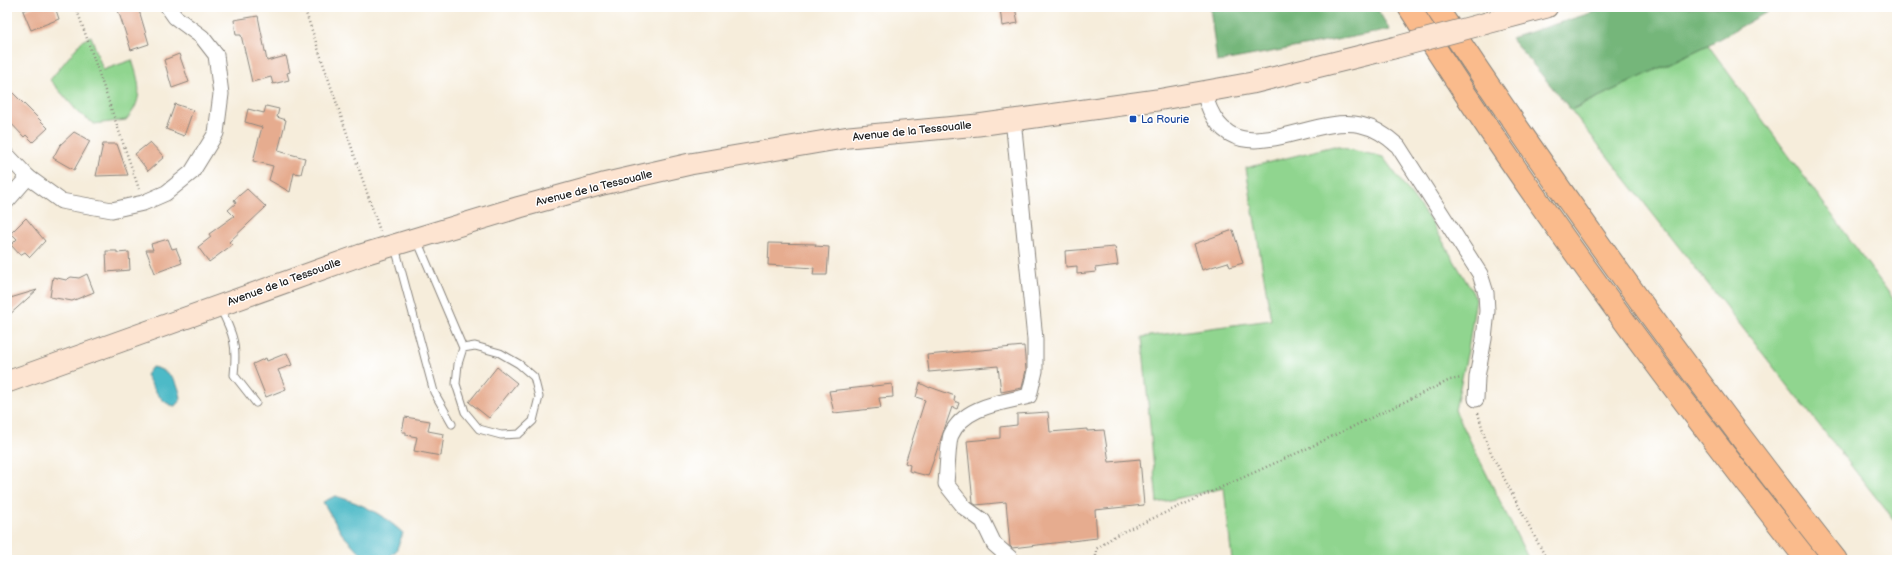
<svg xmlns="http://www.w3.org/2000/svg" width="1904" height="567" font-family="'Balsamiq Sans',sans-serif">
<rect width="100%" height="100%" fill="#fff"/>
<filter id="ink" filterUnits="userSpaceOnUse"><feTurbulence type="fractalNoise" baseFrequency=".025" numOctaves="2"/><feDisplacementMap in="SourceGraphic" scale="8" xChannelSelector="R" yChannelSelector="G"/><feConvolveMatrix kernelMatrix="1 2 1 2 8 2 1 2 1" color-interpolation-filters="sRGB"/></filter>
<filter id="wash" filterUnits="userSpaceOnUse"><feTurbulence type="fractalNoise" baseFrequency=".012" numOctaves="4" result="noise"/><feDisplacementMap in="SourceGraphic" scale="16" xChannelSelector="R" yChannelSelector="G"/><feGaussianBlur stdDeviation="0.9" result="paint"/><feColorMatrix in="noise" values="0 0 0 0 0 0 0 0 0 0 0 0 0 0 0 0 0 1.4 0 .05"/><feComposite in="paint" operator="in"/></filter>
<g filter="url(#wash)">
<rect width="100%" height="100%" fill="#f6eddb"/>
<g fill="#90d58f" stroke="#567856">
<path d="M91 36 103 70 132 60C140 84 144 100 126 120L94 124 78 112 50 80 82 41Z"/>
<path d="M1708 45 1897 304V524L1571 110Z"/>
<path d="M1334 146 1383 157 1432 223 1476 298 1468 350 1455 410 1529 560H1232L1224 488 1157 503 1142 337 1271 320 1246 168Z"/>
</g>
<g fill="#74b67a" stroke="#48694b">
<path d="M1210 7H1376L1390 30 1217 62Z"/>
<path d="M1610 7H1776L1708 45 1571 110 1511 38Z"/>
</g>
<g fill="#4dbac7" stroke="#346b72">
<path d="M152 367C169 370 179 381 181 399L175 406C160 404 153 386 146 375Z"/>
<path d="M335 496C364 504 382 514 403 533L396 551 386 560H367L342 534 323 502Z"/>
</g>
<g id="blocks">
<g fill="#e6ac8f">
<path d="M32 7H55L59 19 31 30 23 11Z"/>
<path d="M117 7H138L149 44 131 50Z"/>
<path d="M1000 7H1015L1018 23 1002 26Z"/>
<path d="M258 16 267 61 286 56 290 72 287 73 289 80 273 84 271 77 252 82 241 35H236L234 20Z"/>
<path d="M179 54 189 82 172 88 164 60Z"/>
<path d="M7 87 48 128 33 142 26 135 24 137 7 119Z"/>
<path d="M175 104 193 110 184 136 166 129Z"/>
<path d="M266 106 279 109 277 117 286 120 278 151 305 158 301 174 294 173 290 192 269 180 273 166 253 161 262 127 245 122 248 109 264 113Z"/>
<path d="M74 132 90 141 74 170 53 158 60 145Z"/>
<path d="M150 142 164 157 148 171 135 154Z"/>
<path d="M103 144H117L128 175 96 176Z"/>
<path d="M247 189 266 207 229 242 232 245 209 262 198 247 211 237 209 234 234 216 228 210 236 203 234 200Z"/>
<path d="M26 218 45 241 30 257 25 252 20 255 11 245 17 239 11 233Z"/>
<path d="M1233 230 1243 263 1230 267 1228 262 1202 270 1194 244Z"/>
<path d="M168 239 172 249 176 248 182 263 155 273 146 250H153L151 244Z"/>
<path d="M769 243 816 244 815 246 829 247 827 275H813L814 268 768 265Z"/>
<path d="M1115 247 1118 265 1095 268 1096 272 1077 274V266L1066 267 1065 251Z"/>
<path d="M106 251H117V253L129 252 130 270 107 272Z"/>
<path d="M87 274 94 292 72 301 50 297 53 277 66 280 71 277 79 278Z"/>
<path d="M37 290 7 317V299Z"/>
<path d="M1024 346 1026 370 1022 388 1001 392 998 366 929 372 927 355Z"/>
<path d="M287 353 292 365 278 370 286 389 266 397 253 364 266 358 267 361Z"/>
<path d="M497 367 517 383 489 418 469 402Z"/>
<path d="M920 383 930 388V387L955 396 954 401 959 403 957 409 952 407 928 476 909 471 910 465 905 463 925 400 916 397Z"/>
<path d="M892 384 893 397 879 398 881 408 834 413 829 391Z"/>
<path d="M1048 412 1050 432 1087 429V431L1104 430 1109 462 1140 459 1144 505 1095 510 1097 538 1012 548 1010 546 1006 502 976 505 973 503 967 441 1000 438V427L1017 425V414Z"/>
<path d="M405 417 430 421 428 431 444 434 441 456 414 451 417 437 406 435V432H402Z"/>
</g>
</g>
</g>
<g filter="url(#ink)">
<use href="#blocks" fill-opacity="0" stroke="#89847c" stroke-width="1"/>
<g fill="none" stroke-linecap="round" stroke-linejoin="round">
<defs>
<g id="lane">
<path d="M417 240 463 348 458 364 456 384 465 412 479 429 501 435 519 434 533 421 539 397 534 377 519 364 500 353 475 346 463 348"/>
<path d="M395 247 434 392 452 424"/>
<path d="M220 308C234 335 237 345 234 375L256 403"/>
</g>
<g id="street">
<path d="M1204 92C1227 184 1306 113 1361 125 1376 128 1387 136 1398 146L1480 274 1486 293 1487 311 1484 339 1477 377 1476 399"/>
<path d="M7 155 28 177 61 201 112 210 143 203 166 193 192 172 216 133 221 94 216 55 202 37 175 17 168 7"/>
<path d="M7 201 28 177"/>
<path d="M1010 558 994 544 983 521 965 508 946 484C947 475 948 441 951 435 964 406 1001 403 1029 396L1035 371V339L1013 119"/>
</g>
<g id="secondary">
<path d="M1487 23 1547 7"/>
<path d="M7 382 361 255 520 207 603 184 690 164 849 137 978 125 1157 100 1252 83 1393 48"/>
</g>
<g id="highway">
<path d="M1409 7C1530 199 1666 382 1807 560"/>
<path d="M1436 7C1562 197 1695 381 1836 560"/>
</g>
</defs>
<use href="#lane" stroke="#89847c" stroke-width="9"/>
<use href="#street" stroke="#89847c" stroke-width="17"/>
<use href="#secondary" stroke="#89847c" stroke-width="23"/>
<use href="#highway" stroke="#89847c" stroke-width="24"/>
<g stroke="#89847c" stroke-width="2.5" stroke-dasharray="1 3" stroke-linecap="butt">
<path d="M76 7 139 189"/>
<path d="M304 7 380 231"/>
<path d="M1478 413 1485 438 1493 457 1547 560"/>
<path d="M1096 560V549L1116 535 1306 449 1450 380 1462 378"/>
</g>
<use href="#lane" stroke="#fff" stroke-width="7"/>
<use href="#street" stroke="#fff" stroke-width="15"/>
<use href="#secondary" stroke="#fde4d1" stroke-width="21"/>
<use href="#highway" stroke="#fabb8c" stroke-width="22"/>
<defs>
<path id="secondary-bridge" d="M1393 48 1487 23"/>
</defs>
<use href="#secondary-bridge" stroke="#89847c" stroke-width="23" stroke-linecap="butt"/>
<use href="#secondary-bridge" stroke="#fde4d1" stroke-width="21"/>
</g>
</g>
<rect fill="#1a4fb4" stroke="#fff" stroke-width="1.5" x="1129" y="115" width="8" height="8" rx="2"/>
<g text-anchor="middle" dominant-baseline="central" stroke-width="3" stroke-linejoin="round" paint-order="stroke">
<g font-size="11" fill="#164399" stroke="#fff" text-anchor="start">
<text x="1141" y="119">La Rourie</text>
</g>
<g font-size="11" fill="#1c1c1c" stroke="#fff">
<text transform="translate(912 131) rotate(-6)">Avenue de la Tessoualle</text>
<text transform="translate(594 188) rotate(-14)">Avenue de la Tessoualle</text>
<text transform="translate(284 282) rotate(-20)">Avenue de la Tessoualle</text>
</g>
</g>
<rect width="1904" height="567" fill="none" stroke="#fff" stroke-width="24"/>
</svg>
